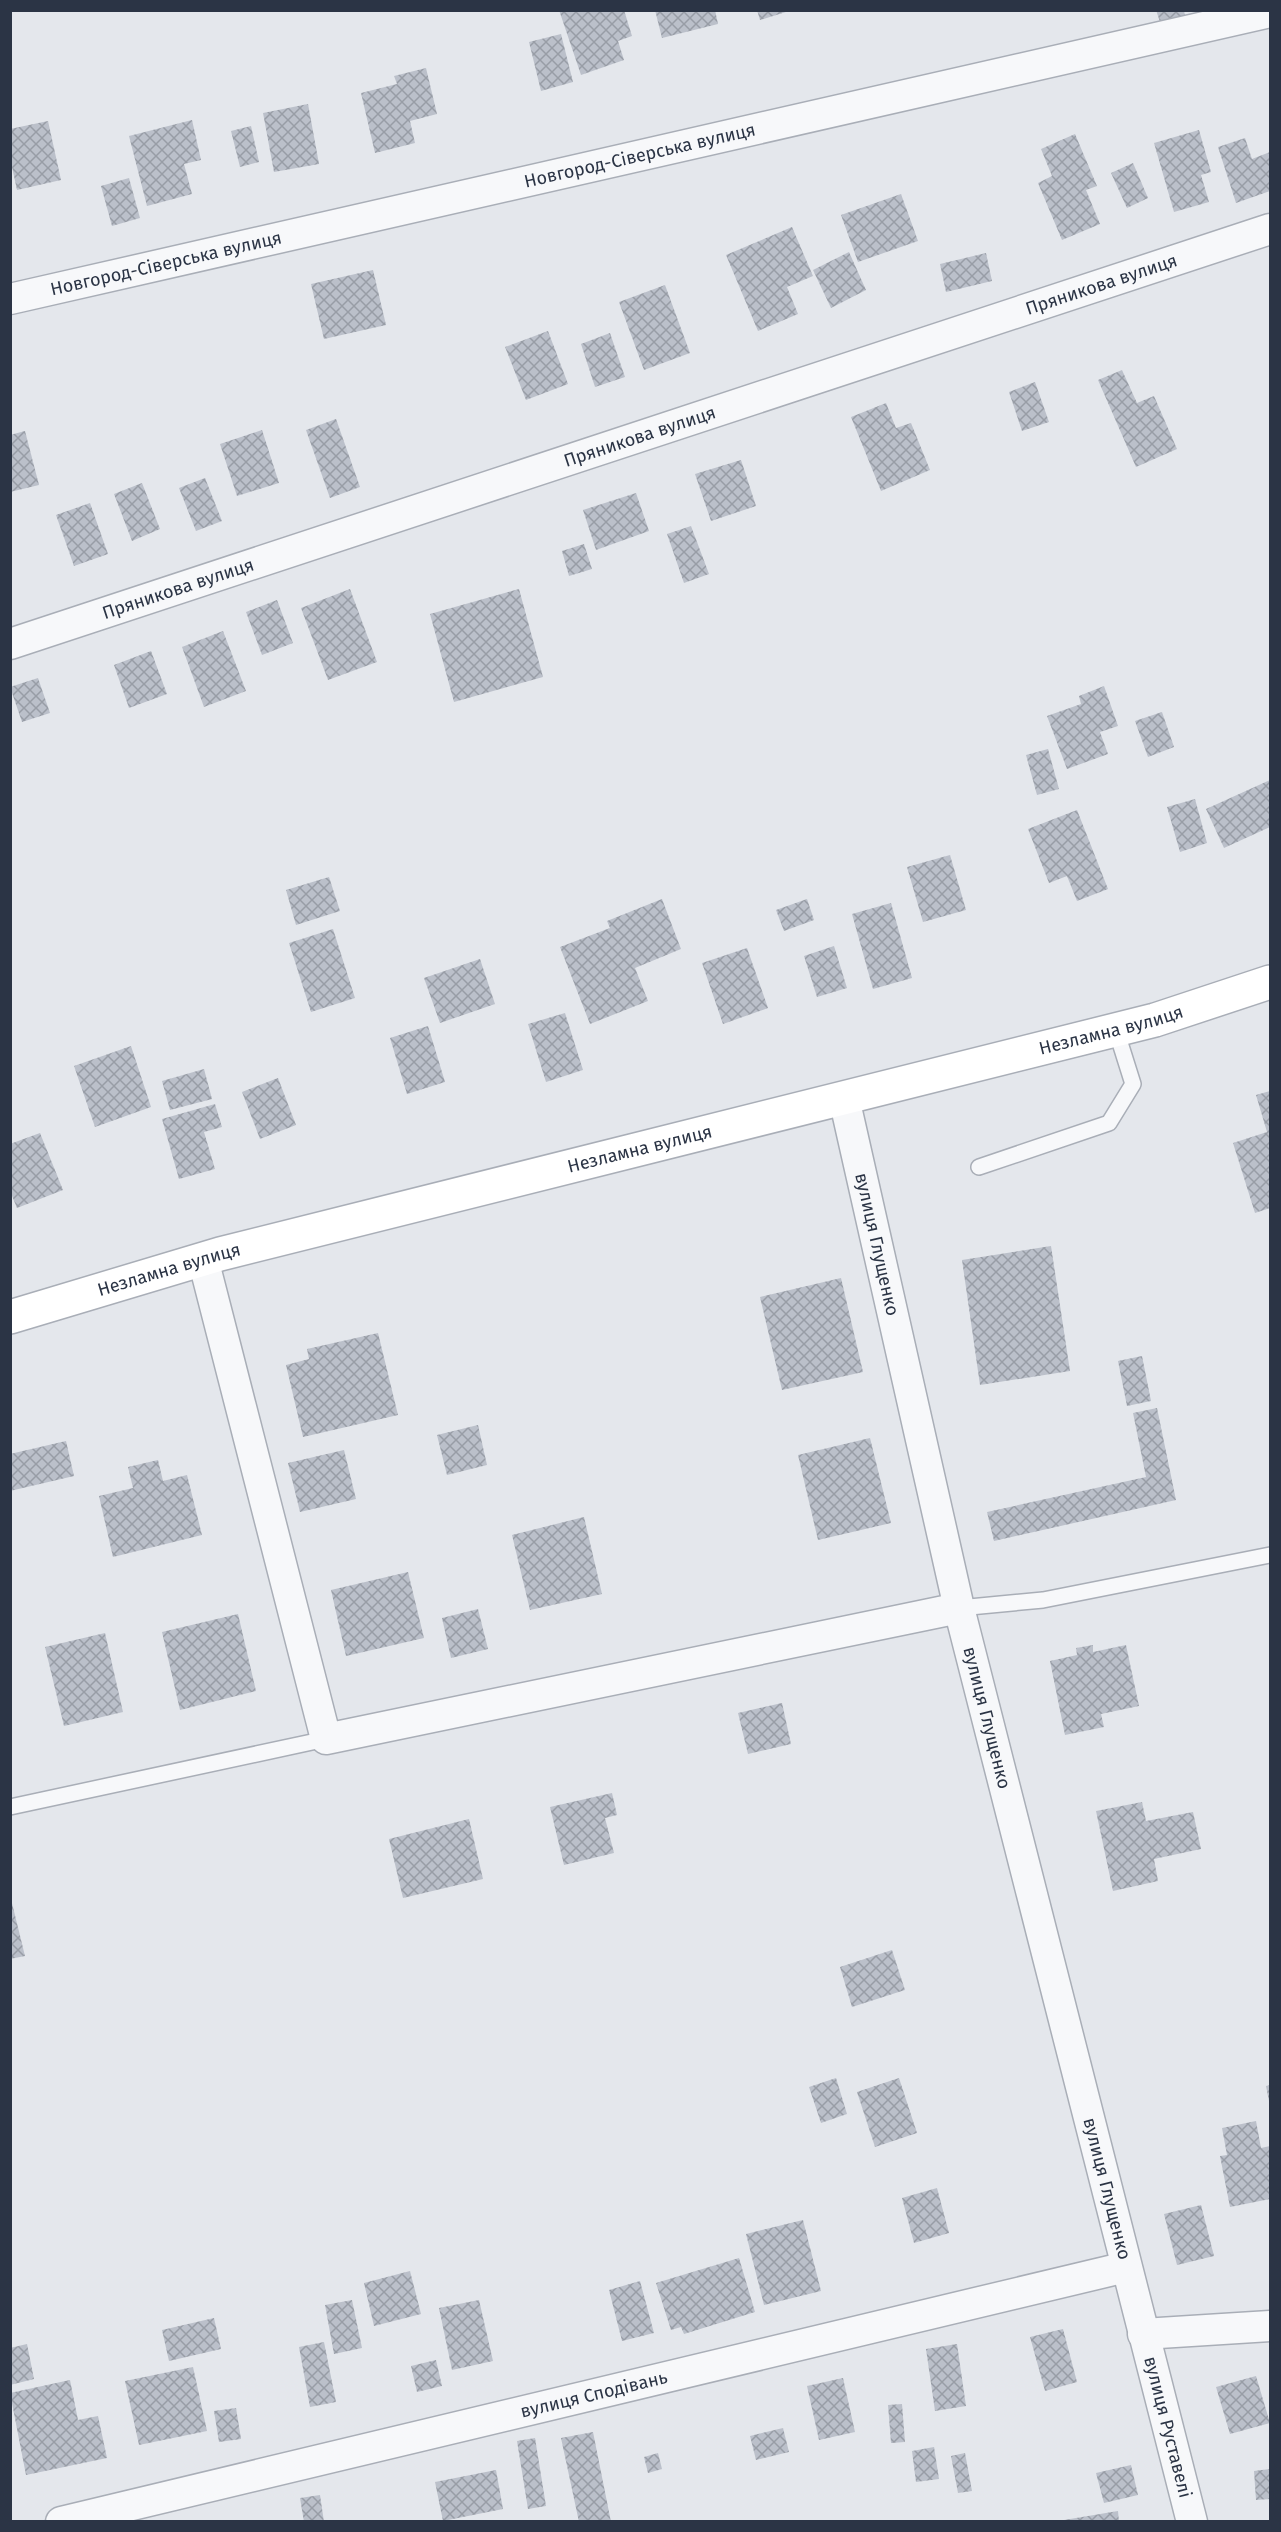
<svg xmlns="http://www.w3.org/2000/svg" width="1281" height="2532" font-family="'Fira Sans',sans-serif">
<defs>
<pattern id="building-cross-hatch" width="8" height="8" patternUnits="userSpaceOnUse" patternTransform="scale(1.5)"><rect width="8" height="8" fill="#bbc0ca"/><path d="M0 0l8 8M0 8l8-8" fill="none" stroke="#989da6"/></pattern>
</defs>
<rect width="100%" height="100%" fill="#e4e7ec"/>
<g fill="url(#building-cross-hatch)">
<path d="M559 10H624L632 36 618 41 624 60 581 75Z"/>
<path d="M655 10H715L718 24 662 38Z"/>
<path d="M757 10H788L789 11 760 20Z"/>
<path d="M1156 10H1184L1185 16 1161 25Z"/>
<path d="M561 34 573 82 541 91 529 42Z"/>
<path d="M426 68 437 114 410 121 415 143 375 153 361 93 397 84 394 76Z"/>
<path d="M308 104 319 164 274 172 263 113Z"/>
<path d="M192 120 201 160 184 164 192 194 147 206 129 136Z"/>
<path d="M48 121 61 180 17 190 10 158V129Z"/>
<path d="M251 126 259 162 240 167 231 131Z"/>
<path d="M1199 130 1211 172 1201 175 1209 202 1174 212 1154 143Z"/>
<path d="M1075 134 1097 186 1086 190 1100 224 1062 240 1038 183 1052 176 1041 149Z"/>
<path d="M1245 138 1252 159 1270 152V191L1236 203 1218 147Z"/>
<path d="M1133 163 1148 198 1127 208 1111 173Z"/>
<path d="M129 178 140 218 112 226 101 186Z"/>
<path d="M901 194 918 241 858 262 841 215Z"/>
<path d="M792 227 813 276 787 287 798 314 758 331 726 255Z"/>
<path d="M849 252 866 290 831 308 813 270Z"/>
<path d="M986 253 992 281 946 292 940 264Z"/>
<path d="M373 270 386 325 324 339 311 284Z"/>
<path d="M665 285 690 353 644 370 619 302Z"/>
<path d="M548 331 568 384 526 400 505 347Z"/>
<path d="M610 333 625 377 595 387 581 344Z"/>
<path d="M1122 370 1137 403 1154 396 1177 449 1136 467 1098 380Z"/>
<path d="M1035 382 1049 422 1022 431 1009 392Z"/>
<path d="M886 403 896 428 911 423 930 470 881 491 851 417Z"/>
<path d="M336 419 360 487 330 498 306 430Z"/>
<path d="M262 430 279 483 237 496 220 444Z"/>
<path d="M25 431 39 485 10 492V435Z"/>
<path d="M741 460 756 506 711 521 695 474Z"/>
<path d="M205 478 222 521 196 531 179 488Z"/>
<path d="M142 483 160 529 132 541 114 494Z"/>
<path d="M636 493 649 531 596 550 583 510Z"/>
<path d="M90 503 108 554 74 566 56 515Z"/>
<path d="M691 526 709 574 684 583 667 534Z"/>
<path d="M584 544 592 569 569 576 562 551Z"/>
<path d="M350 589 377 662 328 680 301 608Z"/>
<path d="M519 589 543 677 454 702 430 614Z"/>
<path d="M277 600 293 643 262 655 246 612Z"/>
<path d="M223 631 246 691 204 707 182 647Z"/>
<path d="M151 651 167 694 129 708 114 665Z"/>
<path d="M38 678 50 713 22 722 10 687Z"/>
<path d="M1104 686 1118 726 1100 732 1108 754 1067 769 1047 716 1081 704 1079 696Z"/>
<path d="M1162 712 1174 747 1148 757 1135 721Z"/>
<path d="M1048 749 1059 789 1037 795 1026 755Z"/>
<path d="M1270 780V827L1224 848 1206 809Z"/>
<path d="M1195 799 1207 843 1180 852 1167 807Z"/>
<path d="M1077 810 1108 889 1077 901 1067 876 1049 883 1028 829Z"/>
<path d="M950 855 966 910 923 922 907 867Z"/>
<path d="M329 877 340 911 296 925 286 890Z"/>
<path d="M662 899 681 949 635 968 648 1001 590 1024 560 947 610 928 607 921Z"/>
<path d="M807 899 814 920 784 931 776 910Z"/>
<path d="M891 903 912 978 873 989 852 914Z"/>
<path d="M333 929 355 998 311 1012 289 943Z"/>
<path d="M834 946 847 988 817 997 804 956Z"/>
<path d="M747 948 768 1008 723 1024 702 963Z"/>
<path d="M480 959 495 1004 440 1023 424 978Z"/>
<path d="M565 1013 583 1070 546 1082 528 1024Z"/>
<path d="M428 1026 445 1082 407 1094 390 1038Z"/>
<path d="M131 1046 151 1107 95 1127 74 1066Z"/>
<path d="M204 1069 212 1099 170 1110 162 1081Z"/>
<path d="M278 1078 296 1125 260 1139 242 1092Z"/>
<path d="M1270 1091V1208L1255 1213 1233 1143 1267 1132 1256 1095Z"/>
<path d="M215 1104 222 1127 204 1132 215 1169 179 1179 162 1119Z"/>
<path d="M40 1133 63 1190 17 1208 10 1191V1144Z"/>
<path d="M1051 1246 1070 1371 980 1385 962 1260Z"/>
<path d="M841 1278 863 1372 782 1390 760 1297Z"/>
<path d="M378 1333 398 1415 303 1437 286 1365 309 1359 307 1349Z"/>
<path d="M1142 1356 1151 1401 1127 1406 1118 1361Z"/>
<path d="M1157 1408 1176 1500 994 1541 987 1512 1146 1477 1133 1413Z"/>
<path d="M478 1425 487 1465 447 1475 437 1435Z"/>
<path d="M870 1438 891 1523 818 1540 798 1455Z"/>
<path d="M66 1441 74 1476 10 1491V1454Z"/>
<path d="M344 1450 356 1499 300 1512 288 1463Z"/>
<path d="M158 1460 163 1481 187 1475 202 1535 113 1557 99 1496 133 1488 128 1467Z"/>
<path d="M584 1517 602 1594 530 1610 512 1535Z"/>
<path d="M408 1572 424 1638 346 1656 331 1590Z"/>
<path d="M478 1609 488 1649 451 1658 442 1618Z"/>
<path d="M238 1614 256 1691 180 1710 162 1632Z"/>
<path d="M105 1633 123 1712 64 1726 45 1647Z"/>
<path d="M1093 1645V1652L1126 1645 1139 1706 1101 1714 1104 1727 1065 1735 1050 1661 1077 1655 1076 1648Z"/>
<path d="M782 1703 791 1744 748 1754 738 1713Z"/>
<path d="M612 1793 617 1815 605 1818 614 1853 564 1865 550 1807Z"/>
<path d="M1142 1802 1146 1821 1193 1812 1201 1849 1154 1859 1158 1881 1113 1891 1096 1811Z"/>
<path d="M469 1819 483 1879 403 1898 389 1839Z"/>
<path d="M10 1895 25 1956 10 1959Z"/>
<path d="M892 1950 905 1990 852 2007 840 1967Z"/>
<path d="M836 2078 847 2114 821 2123 809 2087Z"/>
<path d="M899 2078 917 2133 875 2147 857 2092Z"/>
<path d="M1270 2085V2101H1269L1266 2086Z"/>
<path d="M1256 2121 1261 2148 1270 2146V2199L1230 2207 1220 2156 1227 2155 1222 2128Z"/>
<path d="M937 2188 949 2233 914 2243 902 2198Z"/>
<path d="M1201 2205 1214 2256 1177 2265 1164 2214Z"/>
<path d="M803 2220 821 2291 764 2305 746 2234Z"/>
<path d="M739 2258 755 2312 684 2334 681 2327 671 2330 656 2283Z"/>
<path d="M410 2271 421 2314 374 2326 364 2283Z"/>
<path d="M640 2281 654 2333 622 2341 609 2290Z"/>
<path d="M352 2300 362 2348 334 2354 325 2305Z"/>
<path d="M479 2300 493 2361 452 2370 439 2308Z"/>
<path d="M214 2318 221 2349 169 2361 162 2330Z"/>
<path d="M1063 2329 1077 2382 1045 2391 1030 2337Z"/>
<path d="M324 2342 336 2402 310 2407 299 2347Z"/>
<path d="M27 2344 34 2379 10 2385V2348Z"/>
<path d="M957 2344 966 2406 935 2411 926 2349Z"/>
<path d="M436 2360 442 2386 417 2392 411 2366Z"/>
<path d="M193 2367 207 2431 139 2445 125 2381Z"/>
<path d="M1256 2376 1270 2423 1230 2434 1216 2387Z"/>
<path d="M843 2378 855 2432 819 2440 807 2386Z"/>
<path d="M70 2380 78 2420 98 2416 107 2458 26 2475 10 2393Z"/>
<path d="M902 2404 905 2442 891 2443 888 2405Z"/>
<path d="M236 2408 241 2439 219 2442 214 2411Z"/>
<path d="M783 2428 789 2452 756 2460 750 2436Z"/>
<path d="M593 2432 611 2522H579L561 2438Z"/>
<path d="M535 2438 546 2506 528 2509 517 2441Z"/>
<path d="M934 2447 939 2479 916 2482 912 2451Z"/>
<path d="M658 2453 662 2469 648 2473 644 2457Z"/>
<path d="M965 2453 972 2491 958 2493 951 2456Z"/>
<path d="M1131 2465 1138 2495 1104 2503 1096 2473Z"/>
<path d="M1270 2469V2499L1256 2500 1254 2471Z"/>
<path d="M496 2470 503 2509 443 2521 435 2482Z"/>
<path d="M320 2495 324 2522H304L300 2498Z"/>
<path d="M1118 2511 1119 2522H1065L1064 2520Z"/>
</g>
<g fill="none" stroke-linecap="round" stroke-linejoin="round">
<defs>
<g id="lane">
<path d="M979 1167 1109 1123 1133 1084 1116 1030"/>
<path d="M959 1608 1043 1600 1270 1555"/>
<path d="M10 1807 326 1739"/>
</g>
<g id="street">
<path id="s1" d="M10 299 1270 12"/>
<path id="s2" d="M10 644 1270 229"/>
<path id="s3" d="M844 1098 959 1608 1192 2522"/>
<path d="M203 1259 326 1739 959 1608"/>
<path d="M1143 2334 1270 2326"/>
<path id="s4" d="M61 2522 1126 2267"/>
</g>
<g id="secondary">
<path id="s5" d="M10 1317 220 1254 1155 1020 1270 982"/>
</g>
</defs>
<use href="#lane" stroke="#a9aeb7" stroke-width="18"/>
<use href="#street" stroke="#a9aeb7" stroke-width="33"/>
<use href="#secondary" stroke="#a9aeb7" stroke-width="36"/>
<use href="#lane" stroke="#f7f8fa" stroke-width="15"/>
<use href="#street" stroke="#f7f8fa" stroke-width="30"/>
<use href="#secondary" stroke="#fff" stroke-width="33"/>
</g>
<g text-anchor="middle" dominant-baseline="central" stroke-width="6" stroke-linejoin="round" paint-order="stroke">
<g font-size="18" fill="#2b3445" stroke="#f4f6f9">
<text stroke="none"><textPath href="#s1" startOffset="646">Новгород-Сіверська вулиця</textPath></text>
<text stroke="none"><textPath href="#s1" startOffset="160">Новгород-Сіверська вулиця</textPath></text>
<text stroke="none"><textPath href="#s2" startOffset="1149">Пряникова вулиця</textPath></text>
<text stroke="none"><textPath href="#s2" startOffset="663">Пряникова вулиця</textPath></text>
<text stroke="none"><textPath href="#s2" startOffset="177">Пряникова вулиця</textPath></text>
<text stroke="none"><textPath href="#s5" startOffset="1138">Незламна вулиця</textPath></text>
<text stroke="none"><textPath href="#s5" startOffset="652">Незламна вулиця</textPath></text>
<text stroke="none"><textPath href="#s3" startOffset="150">вулиця Глущенко</textPath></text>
<text stroke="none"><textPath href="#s5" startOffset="166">Незламна вулиця</textPath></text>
<text stroke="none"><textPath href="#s3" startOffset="636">вулиця Глущенко</textPath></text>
<text stroke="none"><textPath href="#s3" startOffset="1122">вулиця Глущенко</textPath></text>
<text stroke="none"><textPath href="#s4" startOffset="548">вулиця Сподівань</textPath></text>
<text stroke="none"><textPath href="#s3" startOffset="1368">вулиця Руставелі</textPath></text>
</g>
</g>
<rect width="1281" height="2532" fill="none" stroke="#2b3445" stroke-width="24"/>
</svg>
